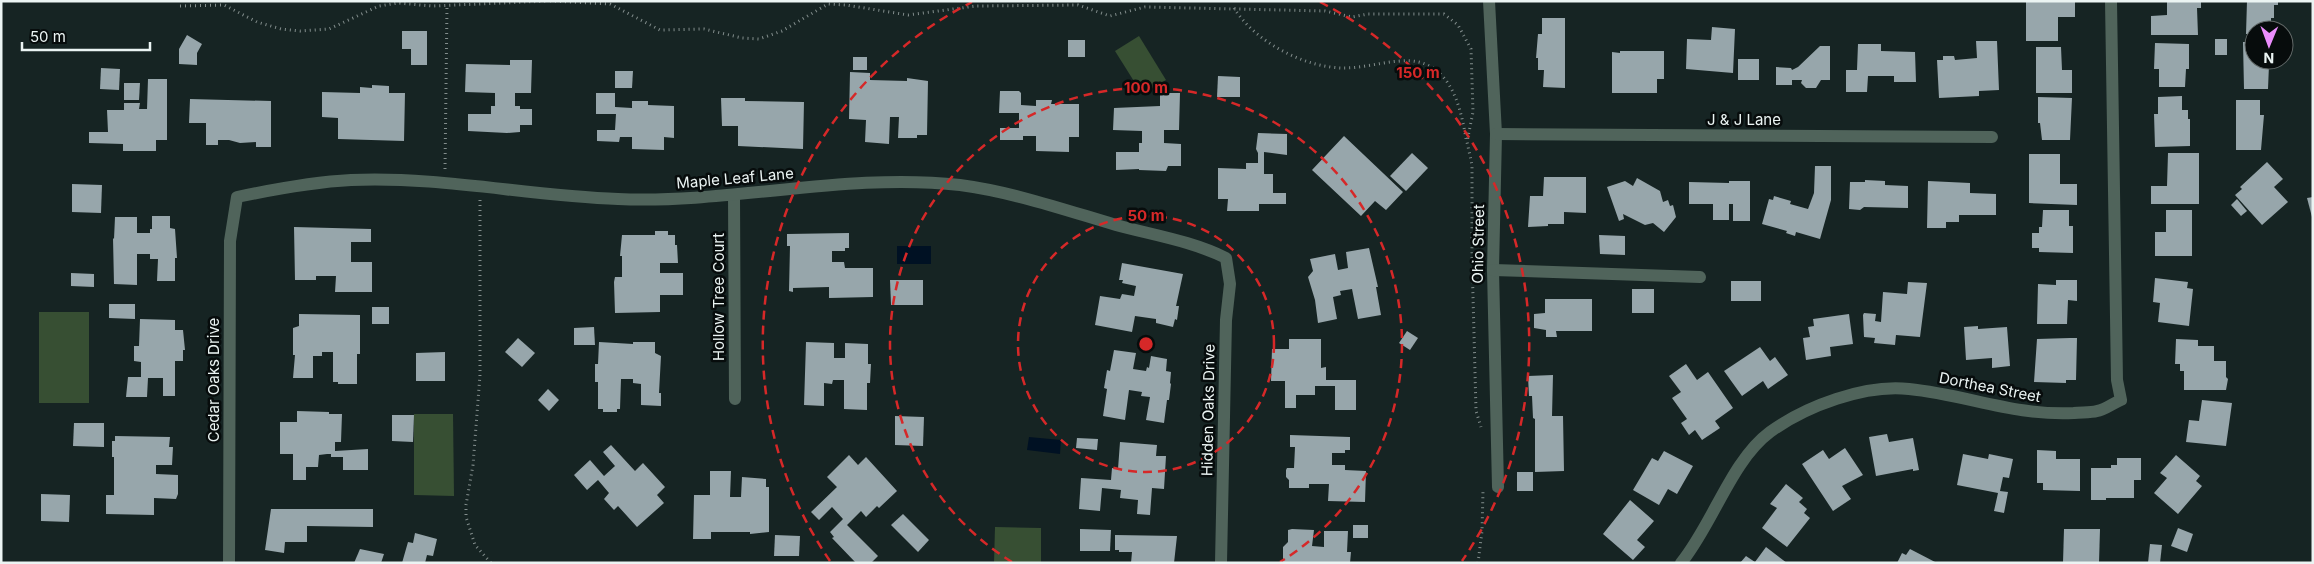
<svg xmlns="http://www.w3.org/2000/svg" width="2314" height="564" font-family="Inter,sans-serif">
<rect width="100%" height="100%" fill="#162423"/>
<g fill="#374f33">
<path d="M1139 36 1166 80 1142 94 1115 51Z"/>
<rect x="39" y="312" width="50" height="91"/>
<path d="M414 414H453L454 496 414 495Z"/>
<path d="M995 527 1041 528V563H994Z"/>
</g>
<g fill="#001123">
<rect x="897" y="246" width="34" height="18"/>
<path d="M1029 437 1061 440 1060 454 1027 450Z"/>
</g>
<g fill="#97a6ab">
<path d="M2026 1H2075V17H2058V41H2026Z"/>
<path d="M2167 1H2201V8H2197L2198 35H2151V16L2167 15Z"/>
<path d="M2247 1H2278V5H2274V18H2271V30H2254V34H2246Z"/>
<path d="M1542 18H1565V88L1543 87 1544 70H1538V58H1536L1538 34H1542Z"/>
<path d="M1712 27 1735 29 1733 73 1686 69 1687 39 1711 40Z"/>
<path d="M402 31H427V65H411V49H402Z"/>
<path d="M187 35 202 44 197 53V65L179 64V49Z"/>
<rect x="2215" y="39" width="12" height="16"/>
<rect x="1068" y="40" width="17" height="17"/>
<path d="M1976 41H1997L1999 90 1979 91V96L1939 98 1937 60H1943V56H1954L1955 60 1977 58Z"/>
<path d="M2243 42H2254V60H2279V65H2269L2268 89H2244Z"/>
<path d="M2155 43 2189 44V69H2186L2185 87H2159V69H2154Z"/>
<path d="M1858 44H1881V51L1915 52 1916 82H1894V76H1868L1867 92H1846V70H1857Z"/>
<path d="M1820 46H1830V80H1821L1816 88H1806L1801 83 1802 80H1792V85H1776V67L1791 68 1792 70 1798 67Z"/>
<path d="M2036 47H2061L2062 70H2072V93H2036Z"/>
<path d="M1620 51H1664V79H1657V93H1612V52L1620 53Z"/>
<rect x="853" y="57" width="14" height="13"/>
<rect x="1738" y="59" width="21" height="21"/>
<path d="M510 60H532L531 93H515V106H520V109H532V125H520V132L507 133 468 131V114H491V106H495V93L465 92 466 64 510 65Z"/>
<path d="M101 68 120 69 119 90 100 89Z"/>
<path d="M615 71H633L632 88H615Z"/>
<path d="M850 72 870 73V80L907 81V78L928 81 927 135H917V138H898L899 117H890L889 144 865 142 866 120 849 119Z"/>
<path d="M1218 76 1240 77V97H1217Z"/>
<path d="M148 79H167V140H156V151H123V144L89 143V132H108L107 110H124V103H140L139 109H147Z"/>
<path d="M124 83H140L139 100H124Z"/>
<path d="M372 85 389 86V93H405L404 141 338 139V118L322 117V92L360 93V87L372 88Z"/>
<path d="M1000 91H1019L1021 93V105L1036 106V100H1052L1051 104H1079V137H1069V152L1036 151V136H1023V140H1000V128H1019V113H999Z"/>
<path d="M596 93H615V107L632 108V101H648V105L674 106V138L664 137V150L632 149V137H620L619 142 597 141V130H615L616 114H596Z"/>
<path d="M1160 93H1180L1179 130H1164V143L1181 144V166H1168L1166 171 1139 170V169L1116 170V152H1139V143H1142V131L1113 130 1114 108 1160 106Z"/>
<path d="M2182 96V110H2188V119H2190V146L2155 147 2154 114H2158V97Z"/>
<path d="M2038 97 2072 98 2070 140H2042L2040 123H2038Z"/>
<path d="M721 98H745V101L804 102 803 149 738 146V126H722Z"/>
<path d="M190 99 271 101V147H256V142L240 143 229 140H218V145H206V123H189Z"/>
<path d="M2236 100H2260V115H2264L2261 150H2236Z"/>
<path d="M1258 133 1287 134V155L1264 152V174H1273V193H1286V204H1259V211H1227L1228 199H1218V168L1246 169V163H1258V153L1256 149Z"/>
<path d="M1344 136 1403 192 1386 210 1375 201 1361 216 1312 170Z"/>
<path d="M1412 153 1428 168 1406 191 1390 176Z"/>
<path d="M2168 153H2199V204H2151V186H2167Z"/>
<path d="M2029 154H2060V184H2077V205L2029 203Z"/>
<path d="M2267 162 2283 179 2274 187 2288 202 2262 225 2235 195 2242 189 2240 187Z"/>
<path d="M1815 166H1831V200L1820 239 1796 232 1795 236 1786 233 1787 231 1762 224 1769 199 1773 200 1774 196 1791 201 1790 204 1808 209 1814 193Z"/>
<path d="M1544 177H1586V213L1564 212V224H1548V226L1528 227 1530 196H1543Z"/>
<path d="M1637 178 1660 191 1663 202 1668 200 1670 206 1673 205 1676 217 1664 232 1653 223 1645 225 1623 214 1624 219 1619 221 1607 187 1625 181 1633 186Z"/>
<path d="M1865 180 1885 181V185L1908 186V208L1864 207 1860 210 1849 209 1850 182H1865Z"/>
<path d="M1729 181H1750V221H1733V204H1729V220H1713V204H1689V182L1729 183Z"/>
<path d="M1928 181 1970 183V193L1996 194V215H1959V222H1946V228H1927Z"/>
<path d="M72 184 102 185 101 213 72 212Z"/>
<path d="M2313 197V217H2312L2307 198Z"/>
<path d="M2237 199 2247 211 2241 216 2231 205Z"/>
<path d="M2043 210H2069V226H2073V253L2039 252V248H2032V233H2039V227H2042Z"/>
<path d="M2166 210H2192V256H2155V232H2166Z"/>
<path d="M152 216H170V228L175 229 177 258H175V281H157L158 259H150V254H137V285L114 284 113 238 114 239 115 217H137V233H150V229H152Z"/>
<path d="M294 227 371 229V242H351V262H372V292H335L336 276H316V280H295Z"/>
<path d="M655 231H668V235H675V245H677L678 263H660V273H683V295H660V312L615 313 614 282 615 277H622V256H620L622 235H655Z"/>
<path d="M849 233V248H845V251H832V262H844L845 268H873V297L829 298V287L793 288V292L789 291 790 246H787V234Z"/>
<path d="M1599 235 1625 236V255L1600 254Z"/>
<path d="M1369 248 1378 287H1376L1381 315 1358 319 1352 289 1340 291 1341 295 1333 297 1337 319 1318 323 1315 300 1308 277 1313 271 1310 259 1335 254 1338 270 1348 268 1346 252Z"/>
<path d="M1122 263 1183 274 1176 306H1179L1177 320 1175 319 1173 327 1156 323V319L1135 316 1132 332 1095 325 1100 296 1120 299 1122 294 1134 296 1136 286 1122 283 1123 280H1119Z"/>
<path d="M71 273 94 274V287L71 286Z"/>
<path d="M2155 278 2188 282 2187 288 2193 289 2189 326 2158 322 2160 303 2153 302Z"/>
<path d="M890 280H923V305H891Z"/>
<path d="M2056 280H2077V301L2068 300 2067 324H2037L2038 284 2056 285Z"/>
<rect x="1731" y="281" width="30" height="20"/>
<path d="M1908 282 1927 283 1920 337 1896 335 1895 345 1874 343 1875 338 1864 337 1863 315 1864 313 1876 314 1875 321 1881 322 1883 292 1907 294Z"/>
<rect x="1632" y="289" width="22" height="24"/>
<path d="M1545 299H1592V331H1556L1557 337H1546V330L1534 328V314L1545 313Z"/>
<path d="M109 304H135V319L109 318Z"/>
<rect x="372" y="307" width="17" height="17"/>
<path d="M299 314 360 315V354H357V384H338V382H333V352H322V356H313V378H293L295 355H293V328L299 326Z"/>
<path d="M1849 314 1853 344 1830 347 1831 356 1806 360 1803 338 1810 337 1808 327 1814 326 1813 319Z"/>
<path d="M140 319 175 320V330H183L185 350H183V361H175V396H163V378H148L147 397H126L128 377H141V362L134 361V346H139Z"/>
<path d="M1978 326V329L2007 327 2010 366 1992 368V358L1966 360 1964 327Z"/>
<path d="M594 327 595 345H574V328Z"/>
<path d="M1407 331 1418 338 1410 350 1399 343Z"/>
<path d="M518 338 535 353 522 367 505 352Z"/>
<path d="M2070 338H2077L2076 380H2066V383L2034 382 2037 339Z"/>
<path d="M1289 339H1321V368L1326 367V380H1356V410H1335V386H1315V395H1296V408H1285V381H1271L1272 349H1289Z"/>
<path d="M2176 339 2198 340V346H2214V361H2226V377L2228 379 2226 390H2184V371H2180V364H2175Z"/>
<path d="M599 342 633 344V342H655V353L661 356 659 393H661V406L641 405V384L633 383V379H621L620 409H617V412H603V409H598V382H595V364H598Z"/>
<path d="M806 342 834 343V358H845V343L868 344V364H871L870 383H867V410L844 409V380H833L832 384 824 383V406L804 405Z"/>
<path d="M1760 347 1770 361 1775 357 1788 375 1768 389 1763 381 1742 396 1724 371Z"/>
<path d="M1114 350 1136 353 1133 369 1146 371 1147 367 1149 368 1151 356 1167 359 1166 371 1171 372 1170 383 1171 384 1169 400H1167L1164 423 1146 420 1150 397 1141 396 1142 392 1129 390 1125 420 1103 416 1107 389 1104 388 1107 370 1110 371Z"/>
<path d="M445 352V381H416V353Z"/>
<path d="M1686 364 1697 380 1708 372 1733 408 1715 421 1720 428 1702 440 1695 430 1689 435 1681 423 1687 419 1672 398 1681 392 1669 376Z"/>
<path d="M1553 375 1552 416H1563L1564 471 1535 472V419L1533 418 1532 396H1529L1528 376Z"/>
<path d="M548 389 559 400 549 411 538 400Z"/>
<path d="M2202 400 2232 403 2226 446 2186 442 2189 420 2199 421Z"/>
<path d="M297 411 329 412V414H342L341 442H335V451L368 449V470H343V457H331V454H327L319 455 318 467H306V480H293V454H280V422H297Z"/>
<path d="M392 415H414L413 442 392 441Z"/>
<path d="M895 416 924 417 923 446 895 445Z"/>
<path d="M74 423H104V447L73 446Z"/>
<path d="M1887 434 1889 442 1913 438 1919 470 1913 471V469L1876 476 1869 437Z"/>
<path d="M1290 435 1350 437V450H1345V453H1332V465H1345V470L1366 471 1365 502 1328 501 1329 484H1309V488H1289V480L1286 477V470L1287 468H1294L1295 447H1290Z"/>
<path d="M115 436 170 437 169 447H173L172 465H156V474L178 475V494L176 499 154 498V515L106 514V495H114V457H112V441H115Z"/>
<path d="M1077 438 1098 439 1097 450 1076 448Z"/>
<path d="M1120 442 1157 445 1156 456H1166L1164 489 1152 488 1150 515 1137 514 1138 500 1120 498 1121 490 1102 488 1100 511 1079 509 1081 478 1111 480 1112 468 1118 469Z"/>
<path d="M611 445 635 471 643 463 665 487 657 495 664 503 637 527 618 506 614 510 604 499 609 493 598 480 587 490 574 475 590 460 604 476 615 466 603 452Z"/>
<path d="M1845 448 1863 475 1842 486 1851 499 1833 511 1802 464 1823 450 1829 459Z"/>
<path d="M2037 450 2056 451V459H2080V491L2043 490V483H2037Z"/>
<path d="M1664 451 1693 466 1677 494 1668 489 1659 505 1633 490 1652 458 1658 461Z"/>
<path d="M1963 454 1988 459 1989 454 2013 459 2009 478 2003 477 2000 491 2008 492 2004 513 1994 511 1998 493 1957 485Z"/>
<path d="M849 455 858 465 866 457 897 491 879 508 877 506 866 517 861 511 847 525 878 556 871 563H856L832 538 834 537 830 532 843 519 832 507 819 520 811 512 837 487 827 477Z"/>
<path d="M2176 455 2200 476 2196 481 2202 486 2178 514 2154 493 2167 478 2160 473Z"/>
<path d="M2117 458H2141V480H2134V498H2106V500H2091V468H2111V465H2117Z"/>
<path d="M710 471H731L730 497H741L742 477 766 479V487H769V532L750 534V532H711V539H693L694 495H710Z"/>
<rect x="1517" y="472" width="16" height="19"/>
<path d="M1786 484 1803 498 1799 502 1807 509 1804 513 1810 518 1787 547 1762 528 1777 508 1770 504Z"/>
<path d="M41 494 70 495 69 522 41 521Z"/>
<path d="M1630 500 1654 521 1637 540 1645 547 1633 560 1603 534Z"/>
<path d="M271 509H373V527L307 526V542H285L284 553 265 550Z"/>
<path d="M903 514 929 540 918 552 891 525Z"/>
<rect x="1353" y="525" width="15" height="13"/>
<path d="M2178 528 2193 534 2187 552 2171 546Z"/>
<path d="M1080 529 1111 530 1110 551H1080Z"/>
<path d="M1292 529 1314 530 1312 546 1324 547V531H1348L1347 552H1351L1350 563H1283V547L1288 542V530Z"/>
<path d="M2064 529H2100L2099 563H2063Z"/>
<path d="M415 533 437 539 433 556 427 555 425 563H402L408 542 413 543Z"/>
<path d="M775 535 800 536 799 556H774Z"/>
<path d="M1115 535 1177 536 1174 563H1131L1132 552H1119V550H1115Z"/>
<path d="M2150 544 2162 545 2160 563H2148Z"/>
<path d="M1766 547 1787 563H1740L1746 556 1755 562Z"/>
<path d="M360 549 384 554 381 563H354Z"/>
<path d="M1910 549 1937 563H1897L1902 553 1906 555Z"/>
</g>
<g fill="none" stroke-linecap="round" stroke-linejoin="round">
<g stroke="#838e8d" stroke-width="3" stroke-dasharray="1 4" stroke-linecap="butt">
<path d="M550 1 610 4 660 30 704 29 742 38 759 39 782 31 828 4 846 5 908 15 976 6 1078 5 1110 16 1145 7 1325 11 1352 17 1368 14H1444L1458 25 1471 49 1473 112 1467 142 1472 165V258L1476 411 1481 427"/>
<path d="M180 6 224 5 257 22 281 29 300 31 329 29 379 6 398 3 432 6 549 1"/>
<path d="M1234 8C1255 42 1305 68 1344 68 1363 68 1382 62 1401 61 1448 57 1460 102 1466 139"/>
<path d="M445 169 447 5"/>
<path d="M480 200V375L473 465 466 505V517L475 545 491 563"/>
<path d="M1478 563 1482 531 1483 491"/>
</g>
<g stroke="#50645b" stroke-width="12">
<path d="M1489 1 1496 134 1493 270 1498 487"/>
<path d="M1496 134 1992 137"/>
<path d="M734 195 735 399"/>
<path d="M1493 270 1700 277"/>
<path d="M229 563 230 241 237 197C275 189 313 182 351 180 440 176 529 196 618 199 732 204 846 172 960 185 1013 192 1065 210 1116 225 1153 235 1192 241 1226 258L1230 284 1226 320 1221 563"/>
<path d="M1681 563C1713 524 1731 461 1770 432 1806 406 1865 384 1909 389 1968 395 2014 416 2074 413 2081 412 2090 413 2097 411 2105 410 2113 403 2121 400L2117 380 2111 1"/>
</g>
</g>
<g fill="none" stroke="#d62828" stroke-width="2.5" stroke-dasharray="9 6">
<circle cx="1146" cy="344" r="128"/>
<path d="M1012 562A256 256 0 1 1 1280 562"/>
<path d="M830 561A384 384 0 0 1 972 2M1320 2A384 384 0 0 1 1462 561"/>
</g>
<g text-anchor="middle" dominant-baseline="central" stroke-width="5" stroke-linejoin="round" paint-order="stroke">
<g font-size="15" fill="#ebf4f3" stroke="#070c0c">
<text x="1744" y="119">J &amp; J Lane</text>
<text transform="translate(735 178) rotate(-5)">Maple Leaf Lane</text>
<text transform="translate(1478 244) rotate(-89)">Ohio Street</text>
<text transform="translate(718 297) rotate(-90)">Hollow Tree Court</text>
<text transform="translate(213 380) rotate(-90)">Cedar Oaks Drive</text>
<text transform="translate(1990 387) rotate(11)">Dorthea Street</text>
<text transform="translate(1208 410) rotate(-89)">Hidden Oaks Drive</text>
</g>
</g>
<circle cx="1146" cy="344" r="8" fill="#d62828" stroke="#070c0c" stroke-width="2.5"/>
<g font-size="15" text-anchor="middle" font-weight="bold" fill="#d62828" stroke="#070c0c" stroke-width="5" stroke-linejoin="round" paint-order="stroke">
<text x="1418" y="78">150 m</text>
<text x="1146" y="93">100 m</text>
<text x="1146" y="221">50 m</text>
</g>
<rect width="2314" height="564" fill="none" stroke="#ebf4f3" stroke-width="5"/>
<g transform="translate(2269 45) rotate(181)"><circle r="24" fill="#070c0c" stroke="#626968"/>
<path d="M0-4L9 19L0 12L-9 19Z" fill="#eb8dfc"/>
<text y="-8" font-size="14" font-weight="bold" text-anchor="middle" fill="#ebf4f3">N</text>
</g>
<path d="M22 42v8h128v-8" fill="none" stroke="#ebf4f3" stroke-width="2.5"/>
<text x="30" y="42" font-size="15" fill="#ebf4f3" stroke="#070c0c" stroke-width="4" paint-order="stroke">50 m</text>
</svg>
